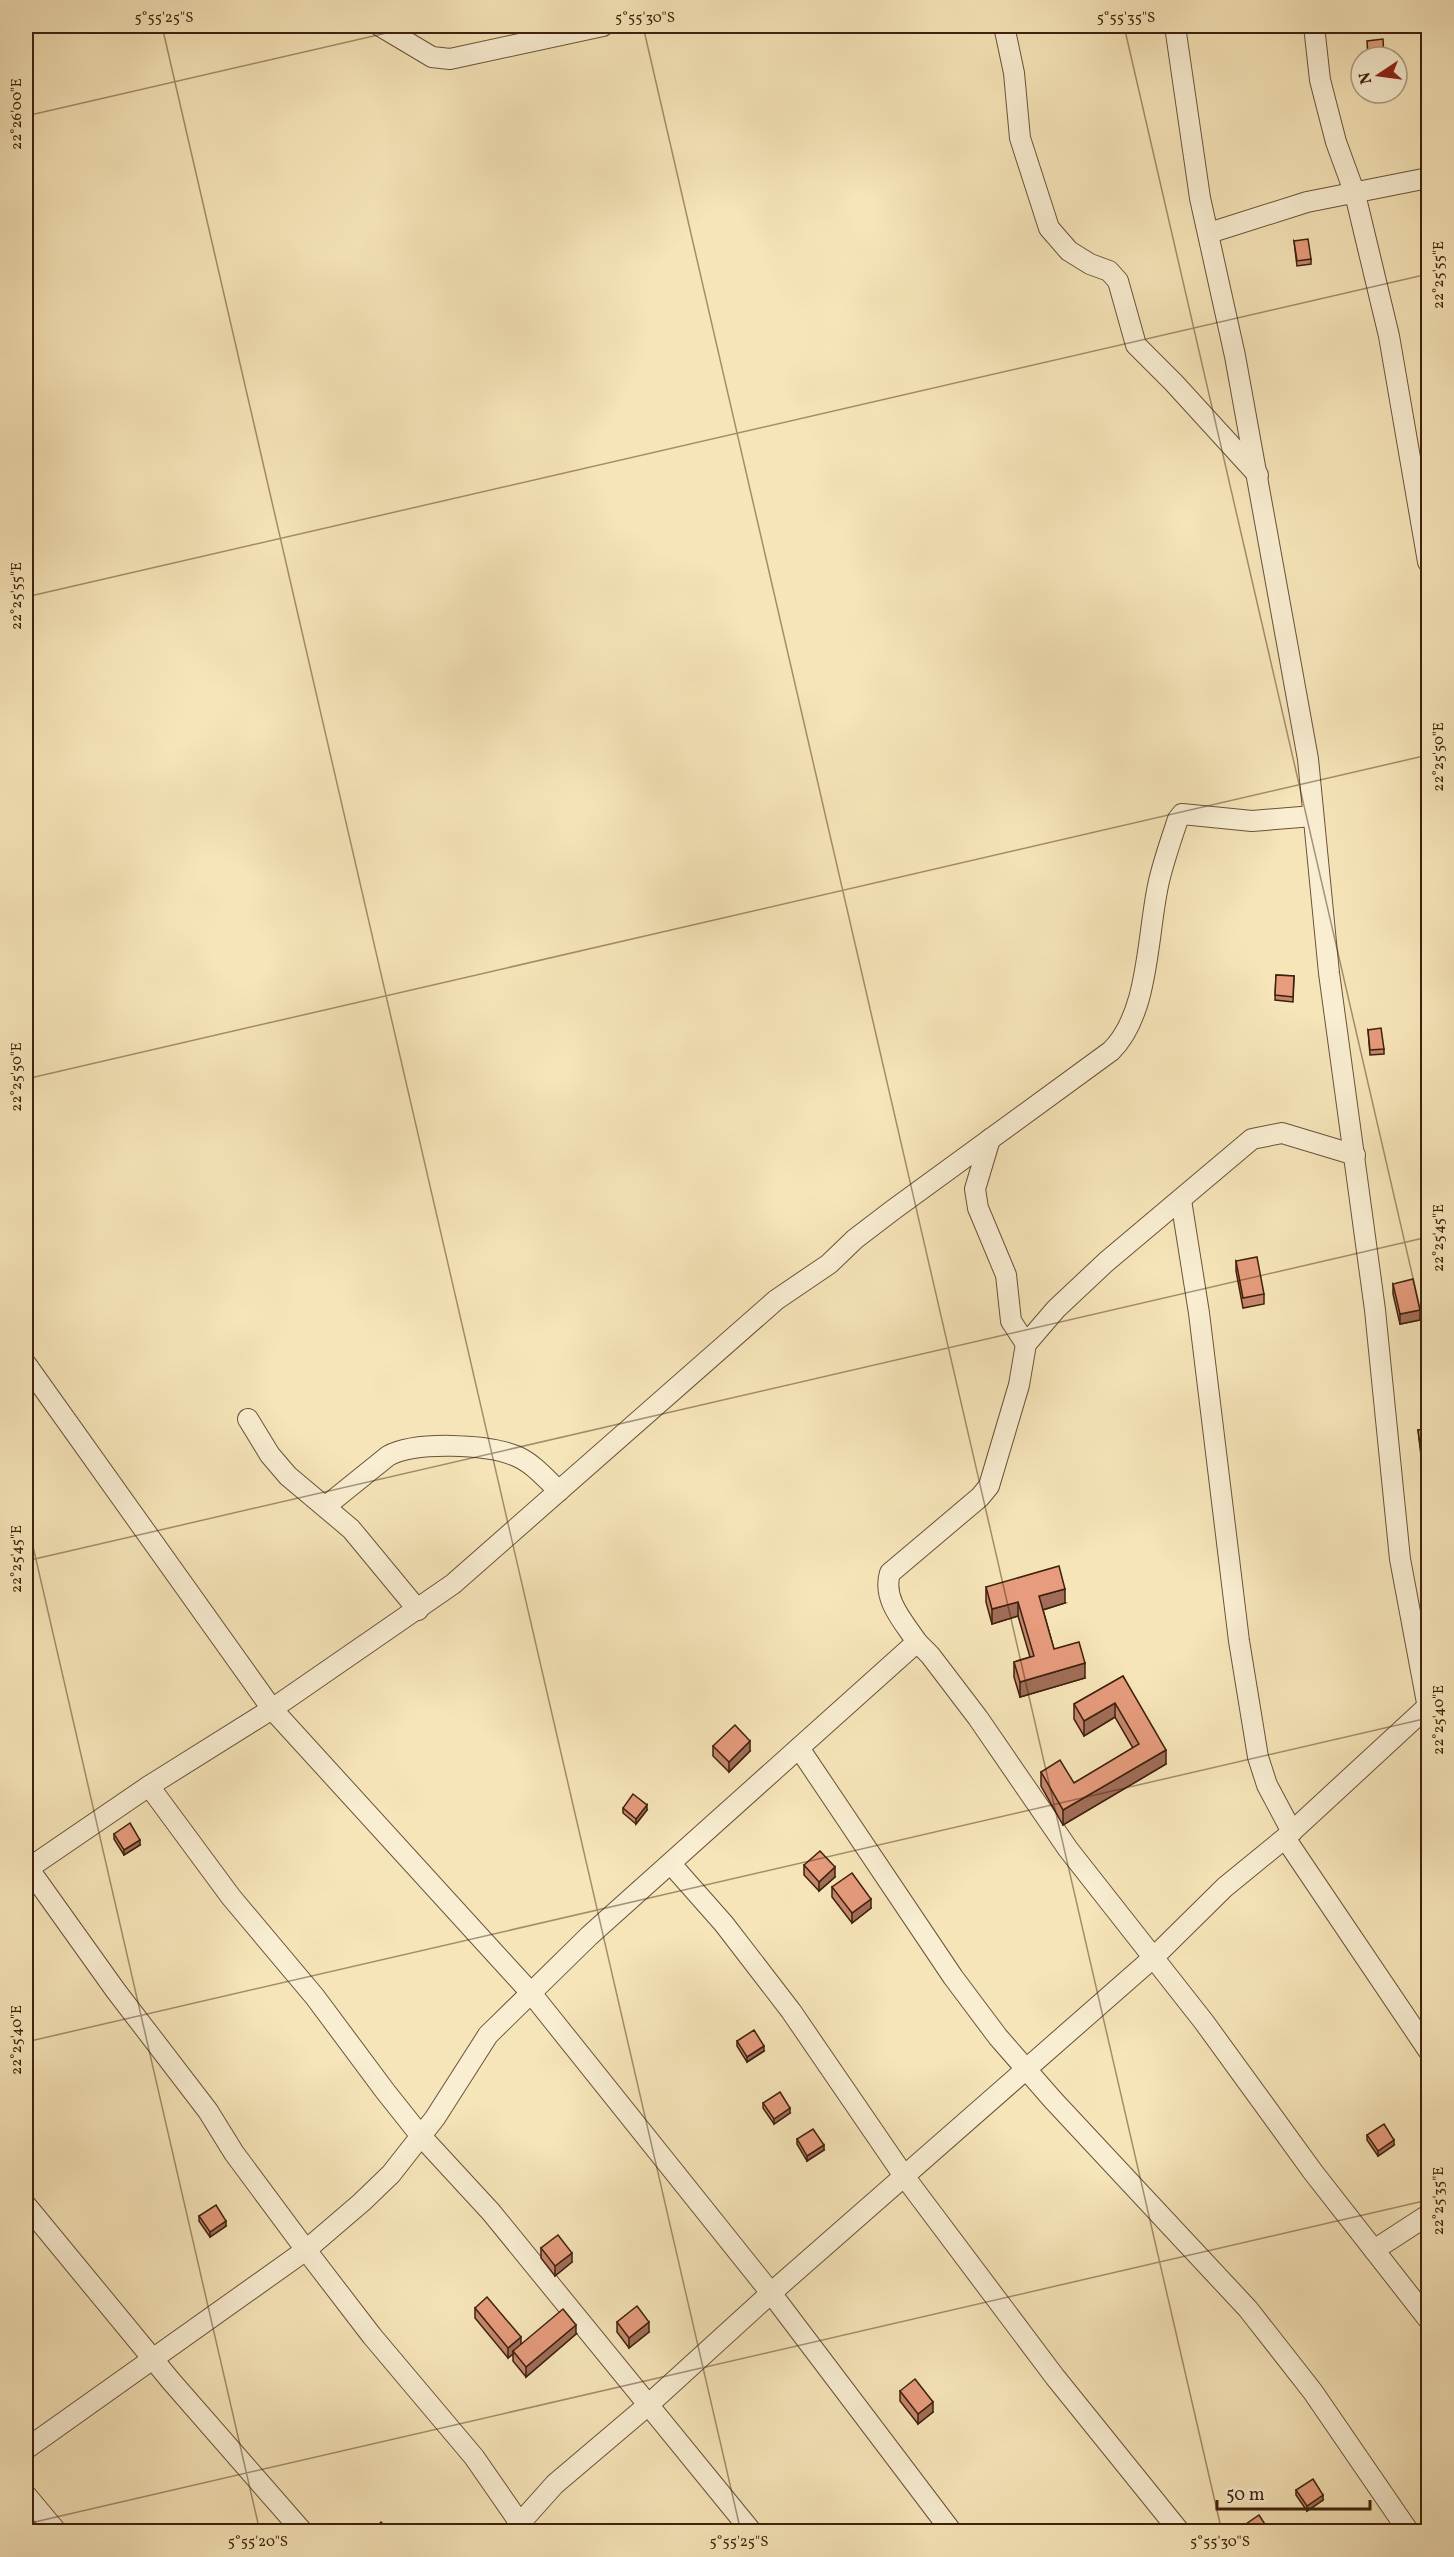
<svg xmlns="http://www.w3.org/2000/svg" width="1454" height="2557" font-family="Vollkorn,serif">
<rect width="100%" height="100%" fill="#f6e5b9"/>
<filter id="stains"><feTurbulence type="fractalNoise" baseFrequency=".00333" numOctaves="4"/><feColorMatrix values="0 0 0 0 .2 0 0 0 0 .09 0 0 0 0 .02 0 0 0 .5 -.17"/></filter>
<radialGradient id="worn" r=".72"><stop offset=".6" stop-color="#630" stop-opacity="0"/><stop offset="1" stop-color="#630" stop-opacity=".3"/></radialGradient>
<g fill="none" stroke-linecap="round" stroke-linejoin="round">
<defs>
<g id="street">
<path d="M380 26 432 57 450 59 603 26"/>
<path d="M1004 26 1014 73 1020 138 1049 228 1069 251 1090 264 1109 271 1118 281 1136 345 1174 383 1258 475"/>
<path d="M1175 26 1200 198 1235 356 1308 759 1329 973 1375 1310 1400 1559 1428 1708"/>
<path d="M1314 26 1320 80 1336 142 1355 194 1389 336 1428 562"/>
<path d="M1209 233 1307 202 1428 178"/>
<path d="M990 1139 975 1189 978 1208 1006 1275 1011 1321 1026 1344"/>
<path d="M1181 1200 1199 1313 1239 1641 1258 1757 1267 1785 1292 1832"/>
<path d="M26 1364 272 1709 531 1993 771 2293 952 2532"/>
<path d="M248 1419 270 1455 288 1476 351 1529 418 1610"/>
<path d="M326 1506 388 1456C415 1441 487 1444 516 1456 533 1463 546 1479 559 1491"/>
<path d="M917 1642C903 1621 882 1599 890 1573L980 1497 989 1486 1019 1385 1026 1344 1056 1309 1106 1262 1252 1139 1282 1133 1355 1155"/>
<path d="M799 1748 953 1977 998 2037 1053 2100 1248 2309 1313 2392 1409 2532"/>
<path d="M149 1786 272 1709 453 1584 776 1300 829 1264 855 1239 893 1210 1111 1051C1150 1013 1147 932 1159 881 1164 860 1171 840 1178 819L1182 814 1252 821 1313 816"/>
<path d="M1285 1838 1428 2050"/>
<path d="M671 1864 724 1924 791 2011 904 2176 1055 2377 1180 2532"/>
<path d="M26 1865 116 1991 208 2111 234 2153 306 2250 372 2336 474 2457 526 2532"/>
<path d="M26 1870 149 1786 231 1897 315 1997 385 2091 420 2135 491 2212 752 2532"/>
<path d="M26 2205 171 2381 303 2532"/>
<path d="M1374 2250 1428 2215"/>
<path d="M26 2449 306 2250 362 2202 391 2174 435 2118 488 2035 589 1936 917 1642 930 1655 978 1718 1068 1849 1204 2022 1313 2172 1428 2319"/>
<path d="M26 2495 57 2532"/>
<path d="M512 2532 555 2484 647 2406 771 2293 1154 1957 1225 1887 1285 1838 1428 1706"/>
</g>
</defs>
<use href="#street" stroke="#6b5238" stroke-width="22"/>
<use href="#street" stroke="#f9eed2" stroke-width="20"/>
</g>
<g fill="#c6866c" stroke="#3d210d" stroke-width="1.5">
<path d="M1294 241 1311 259V264L1297 266Z"/>
<path d="M1276 975 1294 976 1293 1002 1275 1000Z"/>
<path d="M1368 1030 1384 1049V1054L1370 1055Z"/>
<path d="M1236 1261 1264 1294V1304L1243 1308 1236 1271Z"/>
<path d="M1393 1284 1420 1320 1400 1324 1393 1294Z"/>
<path d="M1428 1429V1455L1421 1456 1418 1430Z"/>
<path d="M1428 1579V1617L1421 1591V1581Z"/>
<path d="M986 1587 1065 1603 1043 1610 1054 1649 1085 1678 1020 1697 1014 1677V1662L1030 1657 1018 1616 992 1624 986 1602Z"/>
<path d="M1123 1676 1166 1764 1063 1825 1041 1786V1772L1074 1783 1133 1748 1115 1717 1084 1736 1074 1719V1704Z"/>
<path d="M713 1746 750 1751 729 1772 713 1756Z"/>
<path d="M623 1808 647 1810 636 1824 623 1813Z"/>
<path d="M114 1834 140 1845 124 1855 114 1839Z"/>
<path d="M804 1865 835 1877 819 1891 804 1875Z"/>
<path d="M832 1887 871 1908 852 1923 832 1897Z"/>
<path d="M737 2041 764 2051 747 2062 737 2046Z"/>
<path d="M763 2103 790 2113 774 2124 763 2108Z"/>
<path d="M1367 2135 1394 2145 1378 2156 1367 2140Z"/>
<path d="M797 2139 824 2150 807 2161 797 2144Z"/>
<path d="M199 2216 226 2226 210 2237 199 2221Z"/>
<path d="M541 2248 572 2262 555 2276 541 2258Z"/>
<path d="M475 2308 521 2344 576 2334 526 2377 513 2361V2354L508 2358 475 2318Z"/>
<path d="M617 2322 649 2332 629 2348 617 2332Z"/>
<path d="M900 2391 933 2412 918 2424 900 2401Z"/>
<path d="M1296 2490 1323 2500 1307 2511 1296 2495Z"/>
</g>
<g fill="#a16d58" stroke="#3d210d" stroke-width="1.5">
<path d="M1420 1310V1320L1400 1324V1314Z"/>
<path d="M1065 1589V1603L1039 1611V1596Z"/>
<path d="M1018 1602V1616L992 1624V1609Z"/>
<path d="M1085 1663V1678L1020 1697V1682Z"/>
<path d="M1115 1703V1717L1084 1736V1721Z"/>
<path d="M750 1741V1751L729 1772V1762Z"/>
<path d="M1166 1750V1764L1063 1825V1810Z"/>
<path d="M647 1805V1810L636 1824V1819Z"/>
<path d="M140 1840V1845L124 1855V1850Z"/>
<path d="M835 1867V1877L819 1891V1882Z"/>
<path d="M871 1899V1908L852 1923V1913Z"/>
<path d="M764 2046V2051L747 2062V2057Z"/>
<path d="M790 2108V2113L774 2124V2119Z"/>
<path d="M1394 2140V2145L1378 2156V2151Z"/>
<path d="M824 2145V2150L807 2161V2156Z"/>
<path d="M226 2221V2226L210 2237V2232Z"/>
<path d="M572 2253V2262L555 2276V2266Z"/>
<path d="M649 2322V2332L629 2348V2338Z"/>
<path d="M576 2325V2334L526 2377V2367Z"/>
<path d="M521 2337V2347L513 2351V2354L508 2358V2348Z"/>
<path d="M933 2402V2412L918 2424V2414Z"/>
<path d="M1323 2495V2500L1307 2511V2506Z"/>
</g>
<g fill="#e69c7d" stroke="#3d210d" stroke-width="1.5">
<path d="M1383 39 1384 57H1368L1367 41Z"/>
<path d="M1308 239 1311 259 1297 261 1294 241Z"/>
<path d="M1276 975 1294 976 1293 997 1275 995Z"/>
<path d="M1381 1028 1384 1049 1370 1050 1368 1030Z"/>
<path d="M1257 1257 1264 1294 1243 1298 1236 1261Z"/>
<path d="M1413 1279 1420 1310 1400 1314 1393 1284Z"/>
<path d="M1428 1429V1450L1421 1451 1418 1430Z"/>
<path d="M1059 1566 1065 1589 1039 1596 1054 1649 1079 1642 1085 1663 1020 1682 1014 1662 1034 1656 1018 1602 992 1609 986 1587Z"/>
<path d="M1428 1579V1607L1421 1581Z"/>
<path d="M1123 1676 1166 1750 1063 1810 1041 1772 1060 1760 1074 1783 1139 1744 1115 1703 1084 1721 1074 1704Z"/>
<path d="M735 1725 750 1741 729 1762 713 1746Z"/>
<path d="M633 1794 647 1805 636 1819 623 1808Z"/>
<path d="M130 1823 140 1840 124 1850 114 1834Z"/>
<path d="M820 1851 835 1867 819 1882 804 1865Z"/>
<path d="M852 1873 871 1899 852 1913 832 1887Z"/>
<path d="M754 2030 764 2046 747 2057 737 2041Z"/>
<path d="M780 2092 790 2108 774 2119 763 2103Z"/>
<path d="M1384 2124 1394 2140 1378 2151 1367 2135Z"/>
<path d="M813 2129 824 2145 807 2156 797 2139Z"/>
<path d="M216 2205 226 2221 210 2232 199 2216Z"/>
<path d="M558 2235 572 2253 555 2266 541 2248Z"/>
<path d="M487 2297 521 2337 508 2348 475 2308Z"/>
<path d="M637 2306 649 2322 629 2338 617 2322Z"/>
<path d="M563 2309 576 2325 526 2367 513 2351Z"/>
<path d="M915 2379 933 2402 918 2414 900 2391Z"/>
<path d="M1313 2479 1323 2495 1307 2506 1296 2490Z"/>
<path d="M1259 2515 1270 2532H1246L1243 2526Z"/>
<path d="M381 2522 391 2532H372Z"/>
<path d="M1104 2527 1107 2532H1099Z"/>
</g>
<path fill="none" stroke="#3d210d" stroke-width="1.5" stroke-opacity="0.45" d="M162 26 741 2532M643 26 1222 2532M1124 26 1428 1343M26 116 417 26M26 597 1428 274M26 1079 1428 755M26 1516 260 2532M26 1561 1428 1237M26 2042 1428 1718M26 2524 1428 2200"/>
<rect width="1454" height="2557" fill="none" stroke="#f6e5b9" stroke-width="66"/>
<g transform="translate(1379 75) rotate(257)"><circle r="28" fill="#f9eed2" stroke="#ae9c83" stroke-width="1.5"/>
<path d="M0-4.5L10 22L0 15L-10 22Z" fill="#8f2418"/>
<text y="-9" font-size="16" font-weight="bold" text-anchor="middle" fill="#3d210d">N</text>
</g>
<path d="M1217 2500v9h153v-9" fill="none" stroke="#3d210d" stroke-width="3"/>
<text x="1226" y="2500" font-size="18" fill="#3d210d" stroke="#f9eed2" stroke-width="4.5" paint-order="stroke">50 m</text>
<rect x="33" y="33" width="1388" height="2491" fill="none" stroke="#3d210d" stroke-width="2"/>
<g font-size="15" text-anchor="middle" fill="#3d210d">
<text x="164" y="22">5°55'25"S</text>
<text x="645" y="22">5°55'30"S</text>
<text x="1126" y="22">5°55'35"S</text>
<text transform="translate(16 114) rotate(-90)" y="5">22°26'00"E</text>
<text transform="translate(1438 275) rotate(-90)" y="5">22°25'55"E</text>
<text transform="translate(16 596) rotate(-90)" y="5">22°25'55"E</text>
<text transform="translate(1438 757) rotate(-90)" y="5">22°25'50"E</text>
<text transform="translate(16 1077) rotate(-90)" y="5">22°25'50"E</text>
<text transform="translate(1438 1238) rotate(-90)" y="5">22°25'45"E</text>
<text transform="translate(16 1559) rotate(-90)" y="5">22°25'45"E</text>
<text transform="translate(1438 1720) rotate(-90)" y="5">22°25'40"E</text>
<text transform="translate(16 2040) rotate(-90)" y="5">22°25'40"E</text>
<text transform="translate(1438 2201) rotate(-90)" y="5">22°25'35"E</text>
<text x="258" y="2546">5°55'20"S</text>
<text x="739" y="2546">5°55'25"S</text>
<text x="1220" y="2546">5°55'30"S</text>
</g>
<rect width="100%" height="100%" filter="url(#stains)"/>
<rect width="100%" height="100%" fill="url(#worn)"/>
</svg>
